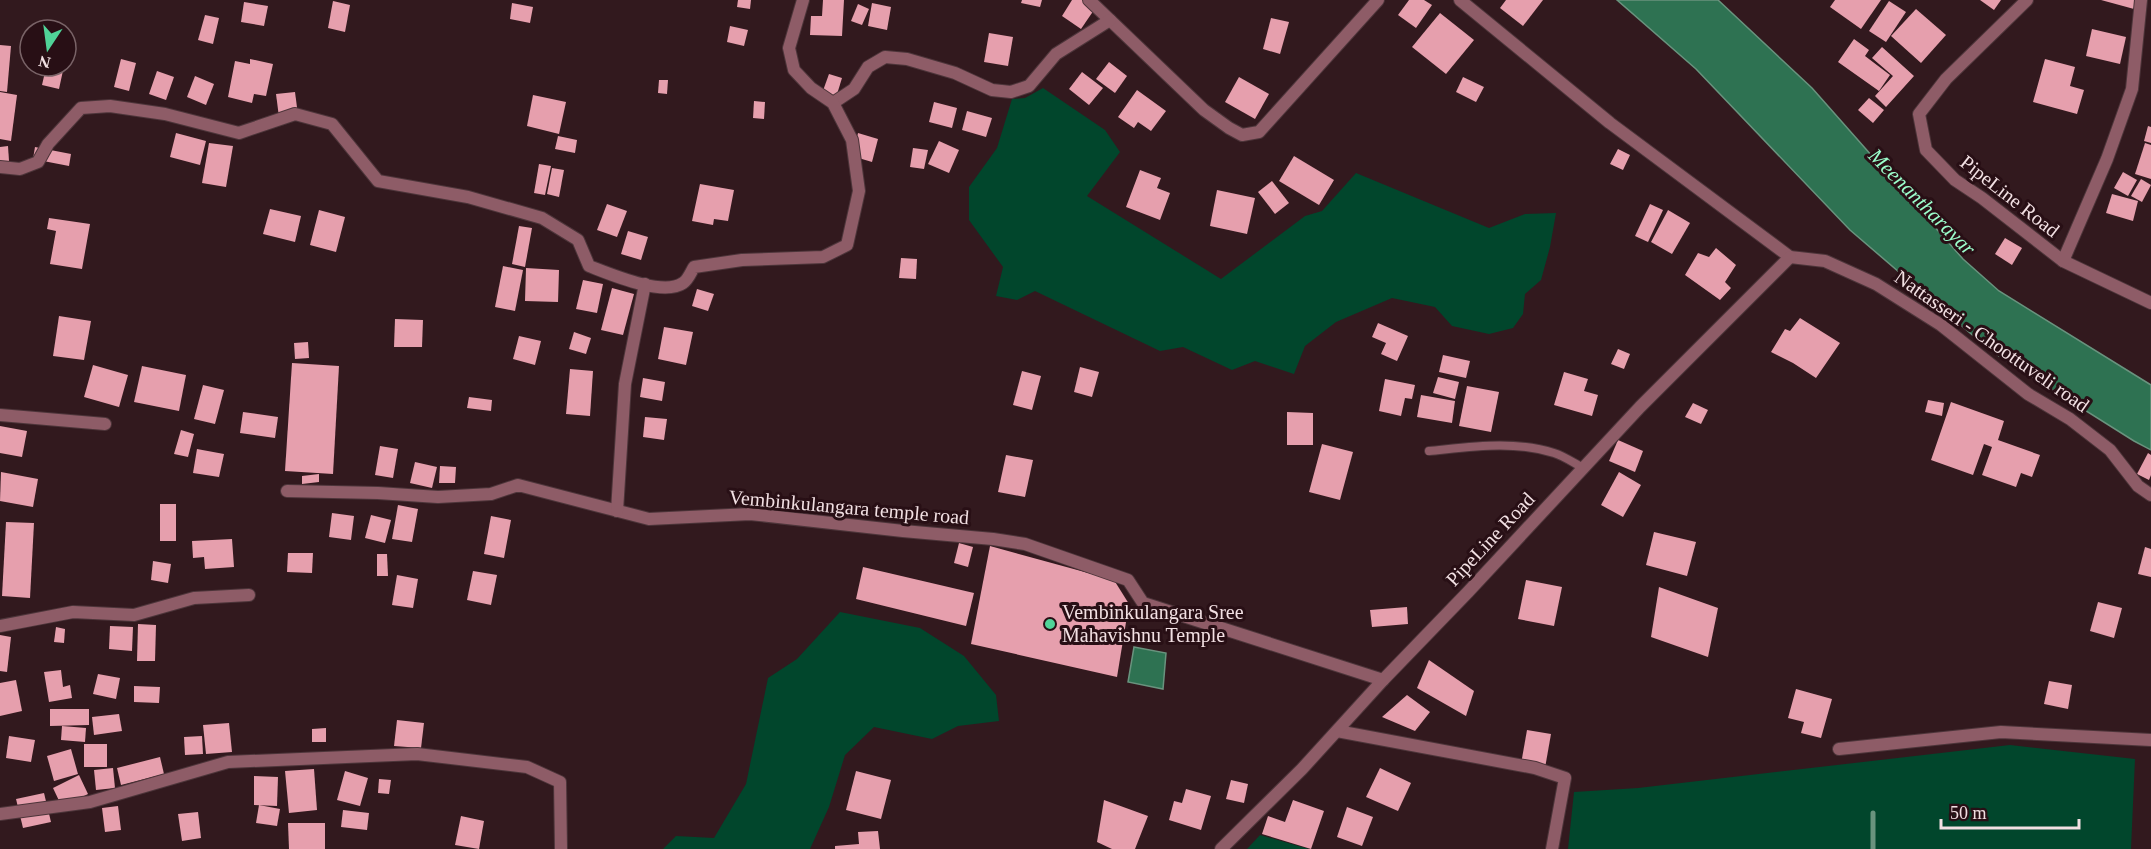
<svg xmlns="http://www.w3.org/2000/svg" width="2151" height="849" font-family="Georgia,serif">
<rect width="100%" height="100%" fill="#32191e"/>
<g fill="#01462c">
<path d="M1043 88 1105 130 1120 152 1087 196 1221 279 1305 216 1322 211 1356 173 1489 228 1525 214 1556 213 1550 247 1541 280 1525 294 1523 314 1513 328 1489 334 1452 326 1435 307 1392 298 1336 322 1305 346 1294 374 1255 361 1232 370 1183 347 1160 351 1035 291 1017 300 996 296 1003 267 969 220V187L997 148 1012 99 1025 98Z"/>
<path d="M840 612 920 628 964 656 996 695 999 721 958 726 932 739 874 727 845 755 829 807 810 849H663L676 836 714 838 746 784 768 678 797 659Z"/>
<path d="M2010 745 2135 759 2131 849H1568L1574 792 1638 788Z"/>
<path d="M1260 835 1309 849H1247Z"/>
</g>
<g fill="#2e7252" stroke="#69937e" stroke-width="1.5">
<path d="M1617 0H1718L1812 88 1963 259 1999 291 2151 385V450L2134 441 1991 351 1850 230 1696 69Z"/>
<path d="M1134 647 1166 653 1163 689 1128 682Z"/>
</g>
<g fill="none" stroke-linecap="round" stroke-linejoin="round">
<path stroke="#69937e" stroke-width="5" d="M1873 849V813"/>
</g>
<g fill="#e69fad">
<path d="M738 0H751L750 9 737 7Z"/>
<path d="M823 0H844L842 36 810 35 811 16H822Z"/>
<path d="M1022 0H1042L1040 7 1021 3Z"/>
<path d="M1072 0H1086L1096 7 1081 29 1062 16Z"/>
<path d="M1409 0H1424L1432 5 1416 28 1398 15Z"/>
<path d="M1506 0H1543L1523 26 1500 8Z"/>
<path d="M1835 0H1881L1861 29 1830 7Z"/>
<path d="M1980 0H2001L1994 10Z"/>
<path d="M2101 0H2136L2134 9Z"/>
<path d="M333 1 350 5 345 32 328 28Z"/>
<path d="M1889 1 1906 12 1886 42 1869 31Z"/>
<path d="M244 2 268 6 264 26 241 22Z"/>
<path d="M512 3 533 7 530 23 510 19Z"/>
<path d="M872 3 891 7 887 30 868 26Z"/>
<path d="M858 4 869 9 862 25 851 21Z"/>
<path d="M1916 9 1946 35 1921 63 1891 36Z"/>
<path d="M1440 13 1474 40 1446 74 1412 47Z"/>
<path d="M205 15 219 18 213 44 198 40Z"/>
<path d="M1271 18 1289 22 1280 54 1263 49Z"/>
<path d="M730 26 748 30 744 46 727 42Z"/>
<path d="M2092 29 2126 37 2120 64 2086 56Z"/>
<path d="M989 33 1013 37 1008 66 984 62Z"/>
<path d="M1854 39 1869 50 1865 56 1890 75 1879 91 1838 62Z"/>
<path d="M0 45 11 46 7 92 0 91Z"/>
<path d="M1882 47 1914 76 1886 107 1875 96 1893 76 1872 58Z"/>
<path d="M121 59 136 63 129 91 114 87Z"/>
<path d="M250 59 273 64 266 96 254 94 252 103 228 97 235 61 250 64Z"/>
<path d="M2045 59 2075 67 2070 86 2084 90 2077 114 2033 102Z"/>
<path d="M1109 62 1127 76 1115 93 1096 79Z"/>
<path d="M33 66H64L59 89 42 85 45 72 32 69Z"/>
<path d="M157 71 174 77 166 100 149 94Z"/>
<path d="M1082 72 1103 88 1089 105 1069 89Z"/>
<path d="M829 74 842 78 834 104 820 99Z"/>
<path d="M195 76 214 84 206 105 187 97Z"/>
<path d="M1239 77 1269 94 1255 119 1225 102Z"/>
<path d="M1463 77 1484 87 1476 102 1456 92Z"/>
<path d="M659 80H668L667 94 658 93Z"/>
<path d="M1137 90 1166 111 1151 131 1138 122 1134 128 1118 117Z"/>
<path d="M0 92 17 95 11 141 0 139Z"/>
<path d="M295 92 298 115 279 117 276 94Z"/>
<path d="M533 95 566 102 559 134 527 126Z"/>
<path d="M1869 98 1884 110 1873 123 1858 110Z"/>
<path d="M754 101 765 102 764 119 753 118Z"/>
<path d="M934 102 957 108 952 128 929 122Z"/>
<path d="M967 111 992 118 986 137 962 130Z"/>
<path d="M2148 126 2151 127V143L2144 141Z"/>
<path d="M176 133 206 141 200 165 170 157Z"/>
<path d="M858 133 878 139 872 162 852 156Z"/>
<path d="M558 136 577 140 575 153 555 149Z"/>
<path d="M939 141 959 150 949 173 928 164Z"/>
<path d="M209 143 233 146 226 187 202 183Z"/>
<path d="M2145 143 2151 145V179L2135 174Z"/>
<path d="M8 146 9 161 0 162V147Z"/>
<path d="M35 147 71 154 69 166 33 159Z"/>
<path d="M913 148 928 150 924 169 910 167Z"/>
<path d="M1618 149 1630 155 1623 170 1610 164Z"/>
<path d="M1294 156 1334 180 1319 205 1279 181Z"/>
<path d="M539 164 551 166 545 195 534 193Z"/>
<path d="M552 168 564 170 559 197 547 194Z"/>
<path d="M1140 170 1161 178 1157 188 1170 193 1160 220 1126 207Z"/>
<path d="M2123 172 2137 180 2128 196 2114 188Z"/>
<path d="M2141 179 2151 185 2142 202 2131 196Z"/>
<path d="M1272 181 1289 203 1275 214 1258 192Z"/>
<path d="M700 184 734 190 728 221 714 219 713 225 692 221Z"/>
<path d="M1217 190 1255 198 1247 234 1210 226Z"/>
<path d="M2112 194 2138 201 2133 221 2106 213Z"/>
<path d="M607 204 627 211 617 237 597 230Z"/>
<path d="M1650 204 1663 210 1648 242 1635 236Z"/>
<path d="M270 209 301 216 295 242 263 234Z"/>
<path d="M319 210 345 217 336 252 310 245Z"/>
<path d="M1668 210 1690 223 1672 254 1651 242Z"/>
<path d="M49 218 90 224 82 269 50 264 56 231 47 229Z"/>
<path d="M519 226 532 228 525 267 512 264Z"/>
<path d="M628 231 648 237 641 260 621 254Z"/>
<path d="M2005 238 2022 248 2012 265 1995 254Z"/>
<path d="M1716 248 1736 265 1725 282 1731 288 1720 300 1685 275 1698 253 1709 257Z"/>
<path d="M901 258 917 259 916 279 899 278Z"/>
<path d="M503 266 523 270 515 311 495 307Z"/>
<path d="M526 268 559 270 558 302 525 301Z"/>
<path d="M583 280 603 284 597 313 576 309Z"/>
<path d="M612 288 634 294 623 335 601 330Z"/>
<path d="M697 289 714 294 708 311 692 306Z"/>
<path d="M59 316 91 321 84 360 53 356Z"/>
<path d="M1800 318 1840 343 1816 378 1793 363 1771 352 1785 329 1790 331Z"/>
<path d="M395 319 423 320 422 347H394Z"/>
<path d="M1378 323 1408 336 1397 361 1381 354 1386 343 1372 337Z"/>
<path d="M664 327 693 332 686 365 658 359Z"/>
<path d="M574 332 591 338 586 354 569 349Z"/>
<path d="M519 336 541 341 535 365 513 359Z"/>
<path d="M308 342 309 358 295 359 294 343Z"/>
<path d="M1618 349 1630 354 1624 369 1611 364Z"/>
<path d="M1443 355 1470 361 1466 378 1439 372Z"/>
<path d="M292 363 339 366 333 474 285 471Z"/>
<path d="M93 365 128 375 119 407 84 397Z"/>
<path d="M142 366 186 375 179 411 134 402Z"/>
<path d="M1080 367 1099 372 1092 397 1074 392Z"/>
<path d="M570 369 593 371 590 416 566 414Z"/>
<path d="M1022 371 1041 376 1032 410 1013 405Z"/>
<path d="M1564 372 1588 379 1584 391 1598 395 1592 416 1554 405Z"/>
<path d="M1438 377 1459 382 1455 399 1433 393Z"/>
<path d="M643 378 665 382 662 401 640 397Z"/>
<path d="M1385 379 1415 385 1412 399 1405 398 1401 416 1379 411Z"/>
<path d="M203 385 224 390 215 424 194 419Z"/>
<path d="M1467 386 1499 392 1491 432 1459 426Z"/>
<path d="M1421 395 1455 401 1452 423 1417 417Z"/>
<path d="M469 397 492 400 491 411 467 408Z"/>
<path d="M1928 400 1944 403 1942 416 1925 412Z"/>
<path d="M1951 402 2004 421 1998 440 2040 455 2032 477 2021 473 2016 487 1982 475 1992 447 1984 444 1973 475 1931 460Z"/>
<path d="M1693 403 1708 410 1701 424 1685 417Z"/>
<path d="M243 412 278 417 275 438 240 433Z"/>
<path d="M1287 412 1313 413V445H1287Z"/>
<path d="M645 417 667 419 664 440 643 437Z"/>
<path d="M0 426 27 431 22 457 0 453Z"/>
<path d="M181 430 194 434 188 457 174 454Z"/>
<path d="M1618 440 1643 451 1635 472 1609 461Z"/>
<path d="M1322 444 1353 452 1340 500 1309 492Z"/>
<path d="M380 446 398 449 393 478 375 475Z"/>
<path d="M197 449 224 454 219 477 193 473Z"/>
<path d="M2148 453 2151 455V475L2149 480 2137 474Z"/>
<path d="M1006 455 1033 460 1025 497 998 492Z"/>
<path d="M415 462 437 467 432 488 410 483Z"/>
<path d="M440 466 456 467 455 483H439Z"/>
<path d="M1 472 38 479 33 507 0 501Z"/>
<path d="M1619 472 1641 485 1623 517 1601 505Z"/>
<path d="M319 474V482L302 484V476Z"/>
<rect x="160" y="504" width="16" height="37"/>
<path d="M398 505 418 509 412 542 392 539Z"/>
<path d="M332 513 354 516 351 540 329 537Z"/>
<path d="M371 515 391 520 385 543 365 538Z"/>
<path d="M491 516 511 520 504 558 484 554Z"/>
<path d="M6 522 34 523 30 598 2 596Z"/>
<path d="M1654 532 1696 542 1687 576 1646 565Z"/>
<path d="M232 539 234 567 205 569 204 557 193 558 192 541Z"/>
<path d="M959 543 973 547 968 567 954 563Z"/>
<path d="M990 546 1114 580 1129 604 1117 677 971 644Z"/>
<path d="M2145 547 2151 549V577L2138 574Z"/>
<path d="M288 553H313L312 573 287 572Z"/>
<path d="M377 554H387L388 576H377Z"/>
<path d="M153 561 171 564 168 583 151 580Z"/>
<path d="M863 567 974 593 966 626 856 599Z"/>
<path d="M473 571 497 575 491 605 467 600Z"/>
<path d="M397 575 418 579 413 608 392 605Z"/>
<path d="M1526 580 1562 587 1554 626 1518 619Z"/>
<path d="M1659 587 1718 608 1708 657 1651 637Z"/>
<path d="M2098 602 2122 608 2114 638 2090 631Z"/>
<path d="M1407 607 1408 624 1372 627 1370 610Z"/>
<path d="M138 624 156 625 155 661H137Z"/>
<path d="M110 626 133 627 132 651 109 649Z"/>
<path d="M56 627 65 629 64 643 54 642Z"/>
<path d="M0 635 11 637 7 672 0 671Z"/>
<path d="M1429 660 1474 691 1466 716 1417 688Z"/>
<path d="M61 670 63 687 70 685 72 698 49 702 44 672Z"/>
<path d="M98 674 120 678 116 699 93 694Z"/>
<path d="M16 680 22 711 0 716V683Z"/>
<path d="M2049 681 2072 685 2068 709 2044 704Z"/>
<path d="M134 686 160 687 159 703 134 702Z"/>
<path d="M1796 689 1832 699 1821 738 1801 733 1804 722 1788 718Z"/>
<path d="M1407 695 1430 712 1415 731 1382 717Z"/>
<path d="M50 709H89V725L50 726Z"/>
<path d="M119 714 122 731 94 735 92 717Z"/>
<path d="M397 720 424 723 421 748 394 746Z"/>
<path d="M229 723 232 752 206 754 203 725Z"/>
<path d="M62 726 86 728 85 742 61 740Z"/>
<path d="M326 728V742H312V729Z"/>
<path d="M1527 730 1551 734 1545 768 1521 764Z"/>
<path d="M9 736 35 740 31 762 6 758Z"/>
<path d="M202 736 203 754 185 755 184 737Z"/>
<rect x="84" y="744" width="23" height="23"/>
<path d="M71 749 78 774 54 781 47 756Z"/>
<path d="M160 757 164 774 121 785 117 768Z"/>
<path d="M113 768 115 788 96 790 94 770Z"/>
<path d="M1380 768 1411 783 1398 811 1366 797Z"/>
<path d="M314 769 317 810 289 813 285 771Z"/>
<path d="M345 771 368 778 360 806 337 800Z"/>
<path d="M856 771 891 780 881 819 846 810Z"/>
<path d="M79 775 88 794 62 807 53 788Z"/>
<path d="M254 776 278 777 277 806 254 805Z"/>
<path d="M379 779 391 780 389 794 378 793Z"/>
<path d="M1231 780 1248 784 1244 803 1226 799Z"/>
<path d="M1186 789 1211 796 1201 830 1169 820 1174 801 1182 803Z"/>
<path d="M44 793 51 822 23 828 16 799Z"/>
<path d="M1104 800 1148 816 1135 849H1112L1097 842Z"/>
<path d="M1293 800 1324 811 1311 849 1262 834 1268 816 1285 822Z"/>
<path d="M259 805 280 809 277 826 256 823Z"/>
<path d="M118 806 121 830 105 832 102 808Z"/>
<path d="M1347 807 1373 817 1362 846 1337 837Z"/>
<path d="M343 810 369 813 367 830 341 827Z"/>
<path d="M198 812 201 838 182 841 178 814Z"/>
<path d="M461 816 484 821 479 849 455 845Z"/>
<path d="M288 823H325V849H289Z"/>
<path d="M878 831 880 849H835V846L859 844 858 832Z"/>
</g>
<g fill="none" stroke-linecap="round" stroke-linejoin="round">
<defs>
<path id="service" d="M1429 451C1470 447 1513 440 1554 453 1564 456 1574 463 1583 468"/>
<g id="minor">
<path d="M1089 0 1204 110 1229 128 1242 135 1259 132 1378 0"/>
<path d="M1460 0 1610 123 1790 257 1825 261 1876 284 1941 325 2028 394 2070 419 2110 450 2138 486 2151 495"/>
<path d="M2027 0 1946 79 1919 114 1926 150 1955 180 1982 198 2063 261 2151 303"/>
<path d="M833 103 854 89 868 67 885 57 907 59 955 73 992 90 1011 92 1029 86 1056 54 1110 20"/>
<path d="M0 167 20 169 38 162 48 144 81 108 110 106 165 114 239 133 295 114 332 124 378 181 468 197 542 218 578 240 589 266C610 274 663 297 683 283 688 280 691 272 694 267L742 260 823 257 847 245 859 191 852 140 833 103 811 88 794 70 789 48 803 0"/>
<path d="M2063 261 2107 159 2132 89 2141 0"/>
<path d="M0 415 105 424"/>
<path d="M287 491 378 493 438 497 491 494 518 485 649 519 750 514 903 531 993 539 1025 544 1128 580 1143 603 1383 680"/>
<path d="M617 511 625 384 645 284"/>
<path d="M0 626 73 612 134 615 194 598 249 595"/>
<path d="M1337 731 1535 768 1565 778 1552 849"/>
<path d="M1839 749 2001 732 2151 740"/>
<path d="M0 814 90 802 228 762 417 754 527 767 560 782 561 849"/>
<path d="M1221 849 1302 769 1383 680 1468 592 1640 407 1790 257"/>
</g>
</defs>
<use href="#service" stroke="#4d353a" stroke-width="10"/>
<use href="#minor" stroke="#4d353a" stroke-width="14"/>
<use href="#service" stroke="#8e5c67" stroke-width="8"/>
<use href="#minor" stroke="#8e5c67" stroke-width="12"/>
</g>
<circle fill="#50d398" stroke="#280f15" stroke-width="2" cx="1050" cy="624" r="6"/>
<g text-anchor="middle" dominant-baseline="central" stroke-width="6" stroke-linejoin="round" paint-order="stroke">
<g font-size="20" fill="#f2e0e3" stroke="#280f15">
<text transform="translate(2010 196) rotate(38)">PipeLine Road</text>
<text transform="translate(1992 341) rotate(35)">Nattasseri - Choottuveli road</text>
<text transform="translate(849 507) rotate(5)">Vembinkulangara temple road</text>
<text transform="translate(1490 539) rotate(-47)">PipeLine Road</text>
</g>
<g font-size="20" fill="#f2e0e3" stroke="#280f15" text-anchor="start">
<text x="1062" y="612">Vembinkulangara Sree<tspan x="1062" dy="23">Mahavishnu Temple</tspan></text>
</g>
<g font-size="21" font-style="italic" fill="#9bfdcb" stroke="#280f15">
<text transform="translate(1922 202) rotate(45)">Meenantharayar</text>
</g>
</g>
<g transform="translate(48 48) rotate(193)"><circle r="28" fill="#280f15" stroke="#796367" stroke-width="1.5"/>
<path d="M0-4.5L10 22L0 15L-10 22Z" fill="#50d398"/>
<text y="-9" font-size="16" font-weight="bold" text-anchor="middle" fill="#f2e0e3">N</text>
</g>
<path d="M1941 819v9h138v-9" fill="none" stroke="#f2e0e3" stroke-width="3"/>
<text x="1950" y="819" font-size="18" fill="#f2e0e3" stroke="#280f15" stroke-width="4.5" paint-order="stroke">50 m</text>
</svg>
